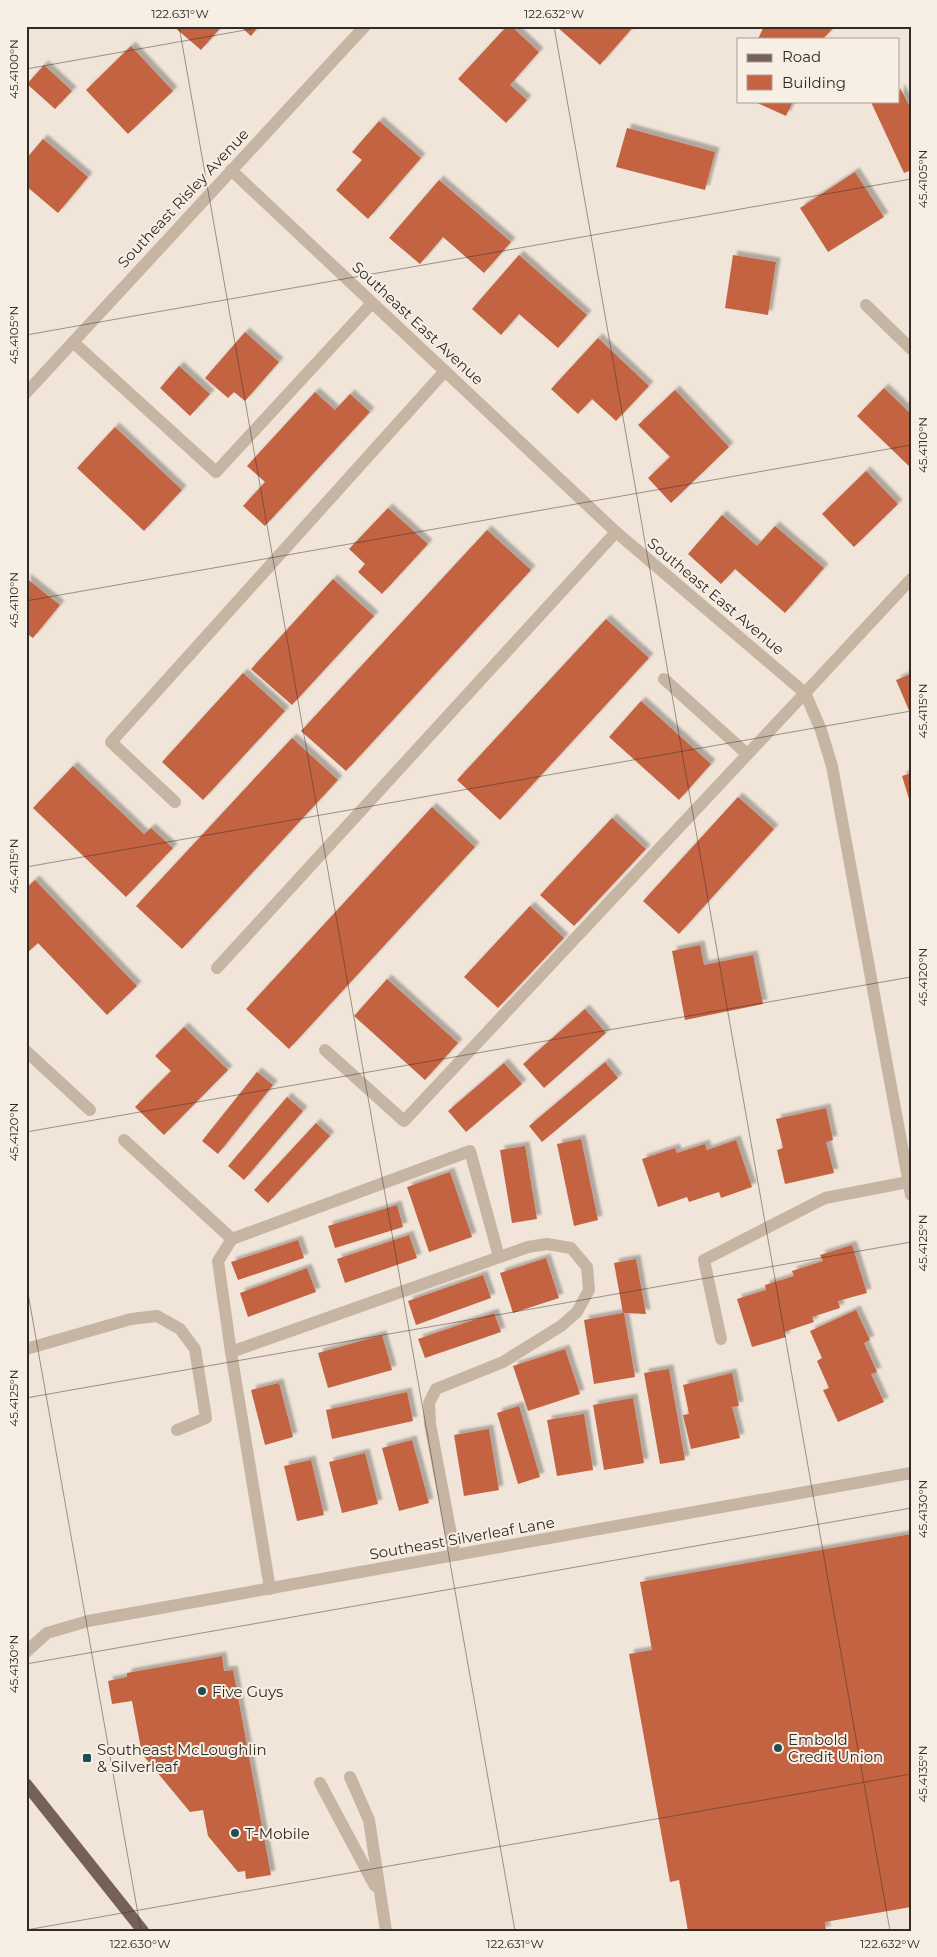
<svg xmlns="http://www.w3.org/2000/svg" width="937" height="1957" font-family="Montserrat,sans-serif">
<defs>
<filter id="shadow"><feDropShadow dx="4.5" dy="-4.5" stdDeviation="1" flood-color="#0004"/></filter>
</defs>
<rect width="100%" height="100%" fill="#f0e5d8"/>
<g fill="#c36343" filter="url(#shadow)">
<path d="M173 26H222L201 50Z"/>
<path d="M240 26H259L251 36Z"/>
<path d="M507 26H511L539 52 510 85 527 100 506 123 458 79Z"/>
<path d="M556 26H634L600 65Z"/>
<path d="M764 26H835L823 39H758Z"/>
<path d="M131 46 173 91 128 134 86 90Z"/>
<path d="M44 65 72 91 55 109 27 84Z"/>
<path d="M900 88 911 109V170L904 173 871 102 898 101Z"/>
<path d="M753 101H793L786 116Z"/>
<path d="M379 121 421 158 368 219 336 190 362 160 352 152Z"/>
<path d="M627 128 715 152 705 190 616 167Z"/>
<path d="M43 139 88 177 58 213 26 186V159Z"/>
<path d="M855 172 884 217 828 252 800 208Z"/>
<path d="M439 180 511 242 484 273 443 237 420 264 389 238Z"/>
<path d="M519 255 587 315 558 348 519 314 501 335 472 309Z"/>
<path d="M733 255 776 262 768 315 725 308Z"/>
<path d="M245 332 279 362 245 401 234 392 228 398 205 378Z"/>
<path d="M598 338 649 386 616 421 592 399 578 414 551 389Z"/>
<path d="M179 366 210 394 190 416 160 388Z"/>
<path d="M884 388 911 414V468L857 416Z"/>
<path d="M675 390 729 447 671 503 648 478 670 457 638 425Z"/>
<path d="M315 392 335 410 350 394 370 412 265 526 243 506 265 482 247 466Z"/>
<path d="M115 427 182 490 144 531 77 468Z"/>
<path d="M866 471 898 504 854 547 822 514Z"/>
<path d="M388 508 428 544 382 594 358 572 365 564 349 549Z"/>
<path d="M722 515 757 546 775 526 824 568 785 613 735 569 721 584 688 554Z"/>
<path d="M487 530 531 570 346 771 301 731Z"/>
<path d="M26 578 60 605 33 638 26 633Z"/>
<path d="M333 579 374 616 292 705 251 669Z"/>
<path d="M606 619 649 658 500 820 457 780Z"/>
<path d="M243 673 285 711 203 800 162 762Z"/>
<path d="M911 674V715L896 680Z"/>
<path d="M641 701 711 764 679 800 609 737Z"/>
<path d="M292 738 338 780 182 949 136 906Z"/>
<path d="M73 766 144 834 151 828 173 848 126 897 33 808Z"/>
<path d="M911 773V801L910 802 902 776Z"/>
<path d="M738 797 774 829 679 934 643 901Z"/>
<path d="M432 807 475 847 289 1049 246 1009Z"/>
<path d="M612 818 646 849 574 926 540 895Z"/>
<path d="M35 880 137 986 107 1015 38 943 26 954V888Z"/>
<path d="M530 906 564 938 498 1008 464 977Z"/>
<path d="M700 945 704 965 753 955 763 1004 685 1020 672 951Z"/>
<path d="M387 979 458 1043 425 1080 354 1016Z"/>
<path d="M585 1009 606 1033 544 1088 523 1064Z"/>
<path d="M184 1027 228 1070 164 1135 135 1107 171 1071 155 1056Z"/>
<path d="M605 1062 618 1078 542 1142 529 1126Z"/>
<path d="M504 1063 522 1084 466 1132 448 1111Z"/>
<path d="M257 1072 273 1085 218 1154 202 1141Z"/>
<path d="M287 1097 303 1111 244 1180 228 1166Z"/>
<path d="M826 1108 833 1140 826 1142 834 1173 785 1184 777 1150 783 1148 776 1119Z"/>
<path d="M316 1123 330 1136 268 1203 254 1190Z"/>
<path d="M581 1139 598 1220 574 1226 557 1144Z"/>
<path d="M736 1140 752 1187 721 1198 719 1192 689 1202 687 1197 658 1207 642 1159 675 1148 677 1153 705 1144 707 1150Z"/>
<path d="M525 1146 537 1219 512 1223 500 1150Z"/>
<path d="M450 1172 472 1237 429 1252 407 1187Z"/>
<path d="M397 1205 403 1227 335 1248 328 1226Z"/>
<path d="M409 1235 417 1258 345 1283 337 1259Z"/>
<path d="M298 1240 304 1258 238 1280 231 1262Z"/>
<path d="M852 1245 867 1293 838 1301 840 1308 812 1317 814 1322 784 1332 786 1337 752 1347 737 1299 766 1290 765 1285 794 1276 792 1271 823 1261 820 1255Z"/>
<path d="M546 1258 559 1298 513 1313 500 1273Z"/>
<path d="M636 1259 646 1314 624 1313 635 1377 594 1384 584 1320 623 1313 614 1263Z"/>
<path d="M307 1268 316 1292 248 1317 240 1293Z"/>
<path d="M483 1275 491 1298 416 1325 408 1301Z"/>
<path d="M856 1310 870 1340 864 1343 877 1372 871 1374 884 1402 838 1422 823 1390 829 1388 817 1361 822 1358 810 1331Z"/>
<path d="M494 1313 501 1332 425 1358 418 1339Z"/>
<path d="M382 1335 392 1370 328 1388 318 1353Z"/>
<path d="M565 1349 580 1394 528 1411 513 1366Z"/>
<path d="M669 1369 685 1460 660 1464 644 1373Z"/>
<path d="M732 1373 739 1406 732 1407 740 1438 691 1449 683 1415 689 1414 683 1385Z"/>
<path d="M279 1383 293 1437 265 1445 251 1390Z"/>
<path d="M407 1392 413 1421 332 1439 326 1410Z"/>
<path d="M633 1398 644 1463 604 1470 593 1405Z"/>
<path d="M519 1406 540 1477 518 1484 497 1413Z"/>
<path d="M584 1414 593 1470 557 1476 547 1420Z"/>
<path d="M489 1429 499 1490 464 1496 454 1435Z"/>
<path d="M412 1440 429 1503 399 1511 382 1448Z"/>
<path d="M365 1453 378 1504 342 1513 329 1462Z"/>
<path d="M311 1460 324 1515 297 1521 284 1466Z"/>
<path d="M911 1534V1907L825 1922 826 1931H688L679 1880 670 1882 629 1654 652 1650 640 1582Z"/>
<path d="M222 1656 224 1671 233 1670 271 1875 246 1879 245 1871 238 1872 208 1836 203 1810 190 1812 142 1754 132 1701 112 1704 108 1681 127 1677V1673Z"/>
</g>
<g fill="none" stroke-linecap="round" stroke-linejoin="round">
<g stroke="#c7b5a4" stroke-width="12">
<path d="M73 342 216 472 372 303"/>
<path d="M664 679 747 754"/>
<path d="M175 802 111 742 445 371"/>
<path d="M217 968 616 532"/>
<path d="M325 1050 404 1121 805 693"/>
<path d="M124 1140 232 1239"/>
<path d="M721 1339 704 1260 825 1198 908 1182"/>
<path d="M26 1349 131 1319 157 1316 180 1329 195 1349 206 1418 177 1430"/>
<path d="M231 1352 218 1261 232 1239 470 1151 499 1257"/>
<path d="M270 1589 231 1352 528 1247 547 1244 571 1248 587 1267 589 1290 577 1312 561 1326 503 1362 436 1389 429 1403 430 1424 455 1555"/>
<path d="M350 1777 369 1820 386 1931"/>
<path d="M320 1783 375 1886"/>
</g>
<g stroke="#c7b5a4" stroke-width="12">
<path d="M231 170 616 532 805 693 821 730 832 766 911 1195"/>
<path d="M866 305 911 349"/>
<path d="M26 393 365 26"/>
<path d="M805 693 911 579"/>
<path d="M26 1051 90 1110"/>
<path d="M26 1652 47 1633 88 1621 911 1473"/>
</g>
<path stroke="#756157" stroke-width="12" d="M26 1784 143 1931"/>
</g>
<path fill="none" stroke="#332a26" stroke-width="1" stroke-opacity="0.45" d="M179 26 515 1931M554 26 890 1931M26 69 268 26M26 335 911 179M26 601 911 445M26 867 911 711M26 1132 911 977M26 1282 141 1931M26 1398 911 1242M26 1664 911 1508M26 1930 911 1774"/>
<g fill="#1d4f53" stroke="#f8efe4" stroke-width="2">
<circle cx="202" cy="1691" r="5"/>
<circle cx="778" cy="1748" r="5"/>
<rect x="82" y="1753" width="10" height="10" rx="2.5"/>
<circle cx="235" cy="1833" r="5"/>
</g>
<g text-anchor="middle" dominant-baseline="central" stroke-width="4" stroke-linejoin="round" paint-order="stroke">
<g font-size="15" fill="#332a26" stroke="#f8efe4">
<text transform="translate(183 198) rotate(-47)">Southeast Risley Avenue</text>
<text transform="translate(418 323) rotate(43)">Southeast East Avenue</text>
<text transform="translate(716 596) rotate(40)">Southeast East Avenue</text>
<text transform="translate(462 1538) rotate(-10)">Southeast Silverleaf Lane</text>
</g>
<g font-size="15" fill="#332a26" stroke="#f8efe4" text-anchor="start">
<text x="212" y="1691">Five Guys</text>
<text x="788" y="1739">Embold<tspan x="788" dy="17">Credit Union</tspan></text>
<text x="97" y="1749">Southeast McLoughlin<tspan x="97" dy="17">&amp; Silverleaf</tspan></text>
<text x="245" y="1833">T-Mobile</text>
</g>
</g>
<rect width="937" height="1957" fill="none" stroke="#f8efe4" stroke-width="55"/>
<rect x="737" y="38" width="162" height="65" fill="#f8efe4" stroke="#a9a098"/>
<rect x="747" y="54" width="25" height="8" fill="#756157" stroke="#a9a098"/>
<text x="782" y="62" font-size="15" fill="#332a26">Road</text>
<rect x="747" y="75" width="25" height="15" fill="#c36343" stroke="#a9a098"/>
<text x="782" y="88" font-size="15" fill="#332a26">Building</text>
<rect x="28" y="28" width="882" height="1902" fill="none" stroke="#332a26" stroke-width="2"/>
<g font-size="12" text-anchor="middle" fill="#332a26">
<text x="180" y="18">122.631°W</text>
<text x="554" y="18">122.632°W</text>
<text transform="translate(14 69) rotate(-90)" y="4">45.4100°N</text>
<text transform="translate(923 179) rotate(-90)" y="4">45.4105°N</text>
<text transform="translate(14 335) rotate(-90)" y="4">45.4105°N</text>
<text transform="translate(923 445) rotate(-90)" y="4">45.4110°N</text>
<text transform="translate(14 600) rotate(-90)" y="4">45.4110°N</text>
<text transform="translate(923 711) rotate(-90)" y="4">45.4115°N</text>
<text transform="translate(14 866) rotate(-90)" y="4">45.4115°N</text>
<text transform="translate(923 977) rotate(-90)" y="4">45.4120°N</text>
<text transform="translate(14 1132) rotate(-90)" y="4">45.4120°N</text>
<text transform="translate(923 1243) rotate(-90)" y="4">45.4125°N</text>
<text transform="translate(14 1398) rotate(-90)" y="4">45.4125°N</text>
<text transform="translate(923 1509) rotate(-90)" y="4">45.4130°N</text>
<text transform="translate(14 1664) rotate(-90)" y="4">45.4130°N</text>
<text transform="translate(923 1774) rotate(-90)" y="4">45.4135°N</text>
<text x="140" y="1948">122.630°W</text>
<text x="515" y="1948">122.631°W</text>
<text x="890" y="1948">122.632°W</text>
</g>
</svg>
